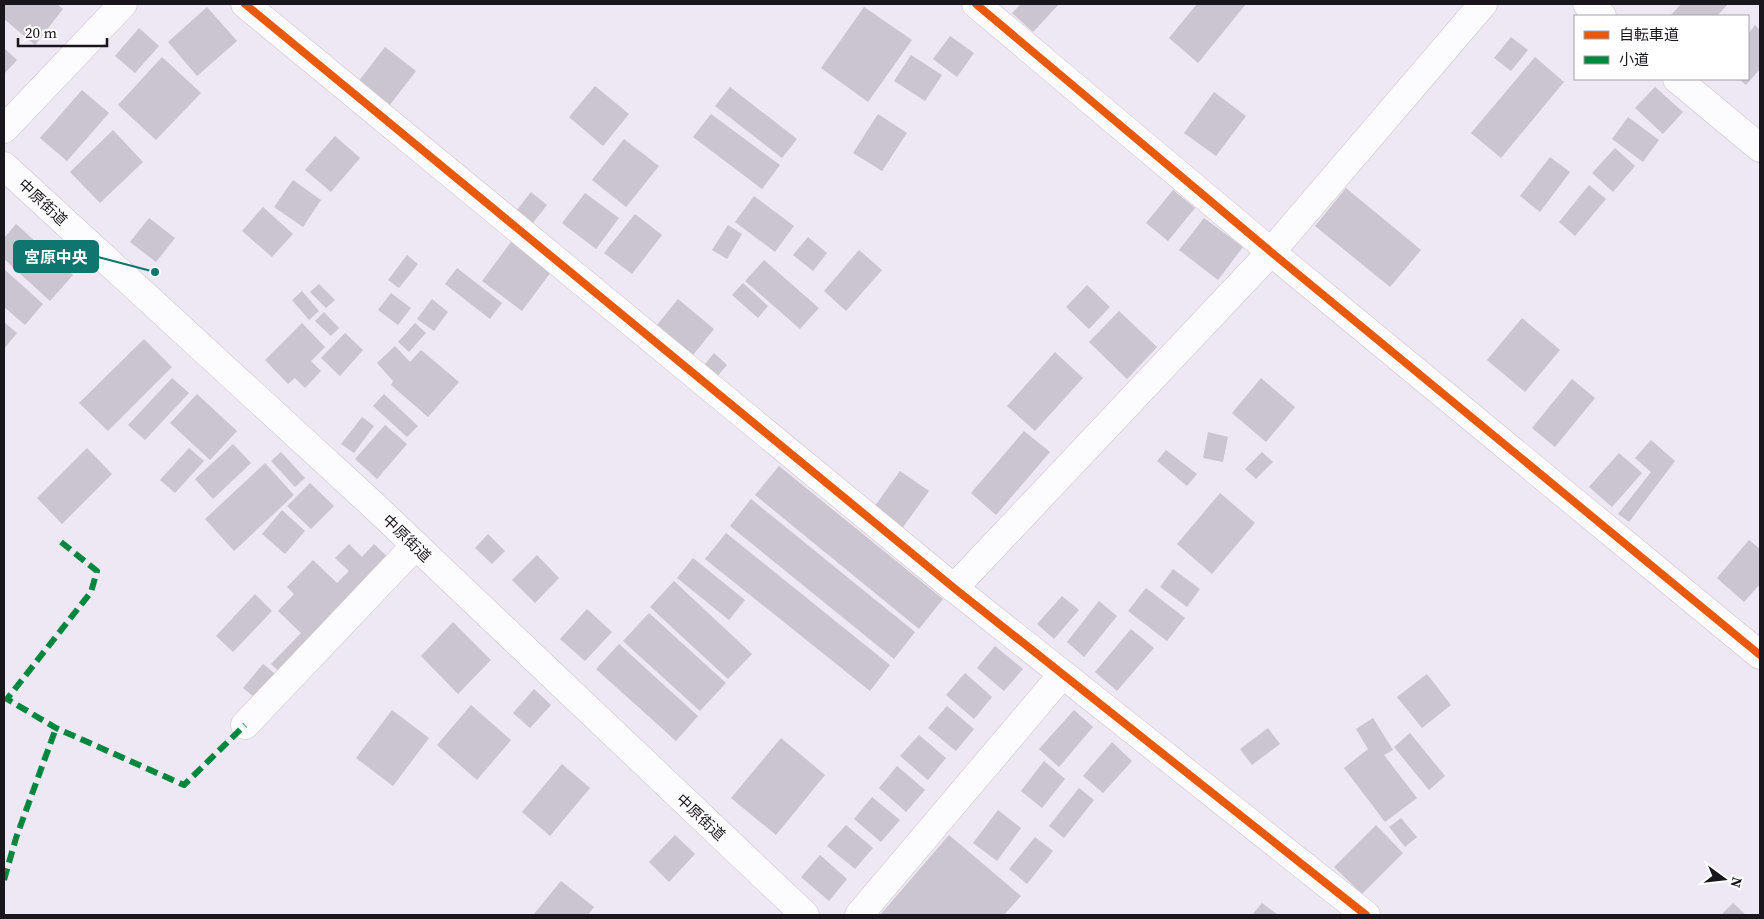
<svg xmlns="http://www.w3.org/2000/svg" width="1764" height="919" font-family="'Source Serif 4','Noto Sans JP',serif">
<rect width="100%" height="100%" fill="#eee7f4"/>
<g fill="#cac5cf">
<path d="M4 4H57L63 9 35 45 4 19Z"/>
<path d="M1021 4H1059L1033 32 1012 13Z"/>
<path d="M1197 4H1246L1198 63 1169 38Z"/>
<path d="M1681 4H1728L1717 16H1670Z"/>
<path d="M207 7 237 41 197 76 168 42Z"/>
<path d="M864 7 912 40 868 102 821 68Z"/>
<path d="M1755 25 1760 30V69L1746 85 1739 79H1748V34Z"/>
<path d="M139 28 159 46 135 73 115 56Z"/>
<path d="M950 36 974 53 957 77 933 59Z"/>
<path d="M1511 37 1528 50 1511 71 1494 58Z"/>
<path d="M385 47 416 71 389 106 358 82Z"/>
<path d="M4 48 17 60 4 74Z"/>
<path d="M911 55 942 75 925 101 894 81Z"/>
<path d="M162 57 201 93 156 140 118 105Z"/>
<path d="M1535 57 1564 82 1501 158 1471 133Z"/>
<path d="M595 86 629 114 603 146 569 117Z"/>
<path d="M730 87 797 139 782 158 715 106Z"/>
<path d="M1655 87 1683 112 1663 134 1635 108Z"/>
<path d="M82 90 109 113 67 161 40 138Z"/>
<path d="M1214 92 1246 116 1216 156 1184 133Z"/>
<path d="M711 114 780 165 762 189 693 137Z"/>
<path d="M878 114 907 133 882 171 853 153Z"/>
<path d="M1628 117 1659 140 1643 162 1612 139Z"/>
<path d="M113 130 143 162 100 203 70 172Z"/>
<path d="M335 136 360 158 331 192 305 170Z"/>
<path d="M624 139 659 166 626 207 592 180Z"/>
<path d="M1615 148 1635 166 1613 192 1592 173Z"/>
<path d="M1550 157 1570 172 1540 212 1520 196Z"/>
<path d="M293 180 321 200 303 227 274 207Z"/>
<path d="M1589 185 1606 199 1575 236 1559 222Z"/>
<path d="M1346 188 1421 250 1390 287 1315 226Z"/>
<path d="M1173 190 1195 208 1168 241 1146 223Z"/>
<path d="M531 192 547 205 532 224 516 211Z"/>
<path d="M585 193 619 218 596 249 562 223Z"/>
<path d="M754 196 794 226 775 252 735 222Z"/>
<path d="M263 207 293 234 272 257 242 231Z"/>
<path d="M635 214 662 235 632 274 604 253Z"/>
<path d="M149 218 175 238 156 262 130 242Z"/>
<path d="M1204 218 1243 247 1218 280 1179 250Z"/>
<path d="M16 224 73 275 50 301 4 259V238Z"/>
<path d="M728 225 742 234 727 259 712 250Z"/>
<path d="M808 237 827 253 813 271 793 255Z"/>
<path d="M511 242 551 272 522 311 482 281Z"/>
<path d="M859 250 882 270 846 311 824 291Z"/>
<path d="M407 255 418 264 399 288 388 280Z"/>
<path d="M764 260 819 308 800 329 745 281Z"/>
<path d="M457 268 502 303 490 319 445 284Z"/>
<path d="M4 269 43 304 25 325 4 307Z"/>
<path d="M743 283 768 306 758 318 732 295Z"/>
<path d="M319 284 335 300 326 308 310 292Z"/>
<path d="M1087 285 1110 307 1089 329 1066 307Z"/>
<path d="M302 291 319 311 309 320 292 300Z"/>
<path d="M391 293 411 308 398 325 378 310Z"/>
<path d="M432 299 448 312 434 331 417 319Z"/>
<path d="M678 299 714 329 689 360 653 330Z"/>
<path d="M1119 311 1157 347 1127 379 1089 342Z"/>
<path d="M324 312 339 328 331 336 315 321Z"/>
<path d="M1522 318 1560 350 1525 392 1487 360Z"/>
<path d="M4 322 17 333 4 349Z"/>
<path d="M302 323 325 347 311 361 321 371 305 388 295 378 288 384 265 360Z"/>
<path d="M415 323 426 333 409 352 398 342Z"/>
<path d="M345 333 363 350 340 376 321 358Z"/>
<path d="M144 339 172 367 108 431 79 403Z"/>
<path d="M395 346 410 362 421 350 459 382 428 417 391 385 393 381 377 363Z"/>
<path d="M1055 352 1083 378 1035 431 1007 406Z"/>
<path d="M714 353 727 365 715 379 702 368Z"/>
<path d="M172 378 189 393 145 440 128 425Z"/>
<path d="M1261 378 1295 407 1266 442 1232 413Z"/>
<path d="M1572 379 1595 398 1555 447 1532 428Z"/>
<path d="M197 394 237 431 210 460 170 423Z"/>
<path d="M384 394 418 426 407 437 373 406Z"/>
<path d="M362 417 374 426 354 453 341 444Z"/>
<path d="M385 425 407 444 377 479 355 459Z"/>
<path d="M1024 431 1050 452 996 515 971 493Z"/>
<path d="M1208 432 1228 437 1223 462 1203 458Z"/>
<path d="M1651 440 1675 461 1629 522 1618 514 1651 472 1635 458Z"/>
<path d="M233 444 251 463 213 499 195 479Z"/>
<path d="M87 448 112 474 62 524 37 498Z"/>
<path d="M189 448 204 461 175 493 160 480Z"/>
<path d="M1166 450 1197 474 1187 486 1157 461Z"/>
<path d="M281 452 305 478 295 487 271 461Z"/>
<path d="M1262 452 1273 462 1256 479 1245 469Z"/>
<path d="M1619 453 1642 473 1612 507 1589 487Z"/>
<path d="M265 463 294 495 234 551 205 519Z"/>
<path d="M779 466 943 599 919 629 755 495Z"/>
<path d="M900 471 929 491 901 530 872 510Z"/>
<path d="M310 483 334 506 311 529 287 506Z"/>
<path d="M1220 493 1255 523 1212 574 1177 544Z"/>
<path d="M751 499 915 632 894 659 730 526Z"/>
<path d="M282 510 305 531 285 554 262 534Z"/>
<path d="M726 533 890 665 870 691 705 559Z"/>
<path d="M488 534 505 551 492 564 475 548Z"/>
<path d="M1749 540 1760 549V584L1744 602 1717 578Z"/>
<path d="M349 544 362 557 374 544 393 562 285 677 271 664 301 633 278 611 294 594 287 587 313 560 337 583 349 571 335 558Z"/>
<path d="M537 555 559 578 535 603 512 580Z"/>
<path d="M693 558 745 600 729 620 677 578Z"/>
<path d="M1173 569 1200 589 1187 607 1160 587Z"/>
<path d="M674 581 752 654 728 679 650 607Z"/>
<path d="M1146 588 1185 618 1167 641 1128 611Z"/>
<path d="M255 594 272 611 233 652 216 636Z"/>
<path d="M1062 596 1079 610 1054 639 1037 624Z"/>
<path d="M1099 601 1117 616 1084 657 1067 642Z"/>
<path d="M587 609 612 632 585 661 560 639Z"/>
<path d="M649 613 726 683 700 711 623 641Z"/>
<path d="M453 622 491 660 458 694 421 656Z"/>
<path d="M1131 629 1154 648 1117 691 1095 672Z"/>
<path d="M619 644 698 716 676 741 596 669Z"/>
<path d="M995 646 1023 669 1004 691 977 668Z"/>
<path d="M263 664 279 677 259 701 243 688Z"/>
<path d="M965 673 992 697 974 719 946 695Z"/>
<path d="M1427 674 1451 705 1422 728 1397 697Z"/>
<path d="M534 689 551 705 530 728 513 713Z"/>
<path d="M471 705 511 740 477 780 437 745Z"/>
<path d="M947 706 974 729 956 751 928 728Z"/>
<path d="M392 710 429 738 393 786 356 758Z"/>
<path d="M1074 710 1093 727 1059 767 1039 749Z"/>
<path d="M1373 718 1393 750 1384 755 1417 798 1385 822 1344 768 1368 749 1356 729Z"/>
<path d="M1268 728 1280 744 1252 765 1240 749Z"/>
<path d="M1410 733 1445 776 1429 790 1394 747Z"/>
<path d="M919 735 946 758 928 780 900 756Z"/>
<path d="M781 738 825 775 776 835 731 798Z"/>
<path d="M1112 742 1132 761 1103 793 1083 776Z"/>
<path d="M1044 761 1065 779 1042 808 1021 791Z"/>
<path d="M562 764 590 788 550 836 522 812Z"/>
<path d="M897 766 925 790 906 812 879 788Z"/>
<path d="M1079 788 1094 800 1064 838 1049 826Z"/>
<path d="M872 797 900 820 881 842 854 819Z"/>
<path d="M998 810 1021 828 997 861 973 843Z"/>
<path d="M1401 818 1417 837 1405 847 1389 827Z"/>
<path d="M846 825 873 848 855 869 827 846Z"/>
<path d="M1376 825 1403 853 1362 894 1334 867Z"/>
<path d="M675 835 695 854 669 882 649 862Z"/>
<path d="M949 835 1021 896 1004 915H880Z"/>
<path d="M1035 837 1053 851 1027 884 1009 869Z"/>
<path d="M820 855 847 879 829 901 801 877Z"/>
<path d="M561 881 594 907 588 915H533Z"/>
<path d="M1262 903 1278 915H1252Z"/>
<path d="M1733 903 1746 915H1721Z"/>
</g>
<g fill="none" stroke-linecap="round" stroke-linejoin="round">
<defs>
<g id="minor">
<path d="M245 4 954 588 1366 915"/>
<path d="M976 4 1271 252 1760 655"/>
<path d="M1587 4 1602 16"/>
<path d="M1677 79 1760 148"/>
<path d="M4 129 123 4"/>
<path d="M954 588 1271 252 1483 4"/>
<path d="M245 725 415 546"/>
<path d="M859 915 1062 675"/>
</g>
<path id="major" d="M4 166 371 503 805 915"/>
</defs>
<use href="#minor" stroke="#c9c3ce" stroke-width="29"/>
<use href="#major" stroke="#c9c3ce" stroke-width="29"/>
<use href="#minor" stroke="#fcfbfd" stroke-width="28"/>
<use href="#major" stroke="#fcfbfd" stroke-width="28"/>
<g stroke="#00873e" stroke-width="6" stroke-dasharray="12 6" stroke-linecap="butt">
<path d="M61 542 97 571 91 592 7 699 56 728 184 785 245 725"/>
<path d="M4 880 16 838 56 728"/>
</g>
<defs>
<g id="cycleway">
<path d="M245 4 954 588 1366 915"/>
<path d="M976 4 1271 252 1760 655"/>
</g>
</defs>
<use href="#cycleway" stroke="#fff" stroke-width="11"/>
<use href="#cycleway" stroke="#e8590c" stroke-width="8"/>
</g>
<g text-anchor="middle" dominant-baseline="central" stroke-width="4" stroke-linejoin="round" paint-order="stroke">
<g font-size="15" fill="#1a161e" stroke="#fff">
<text transform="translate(43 202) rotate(43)">中原街道</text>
<text transform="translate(407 538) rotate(44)">中原街道</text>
<text transform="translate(701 817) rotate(43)">中原街道</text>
</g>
</g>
<path fill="none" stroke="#0f766e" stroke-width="2" d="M155 272L98 257"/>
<circle fill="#0f766e" stroke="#fff" stroke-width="2" cx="155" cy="272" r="5"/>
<rect fill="#0f766e" stroke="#0f766e" stroke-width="2" x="14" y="241" width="84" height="31" rx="5"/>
<g font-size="16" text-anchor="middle" font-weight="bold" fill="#fff">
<text x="56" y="263">宮原中央</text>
</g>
<rect width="1764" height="919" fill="none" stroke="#1a161e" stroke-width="10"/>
<rect x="1574" y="15" width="175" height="65" fill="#ffffff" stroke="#a3a2a5"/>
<rect x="1584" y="31" width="25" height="8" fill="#e8590c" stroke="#a3a2a5"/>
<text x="1619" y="40" font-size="15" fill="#1a161e">自転車道</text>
<rect x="1584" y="56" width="25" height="8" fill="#00873e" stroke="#a3a2a5"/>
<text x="1619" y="65" font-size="15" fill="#1a161e">小道</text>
<g transform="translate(1724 879) rotate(105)" stroke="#ffffff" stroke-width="4" paint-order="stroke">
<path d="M0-4L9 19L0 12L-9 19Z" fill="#1a161e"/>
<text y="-8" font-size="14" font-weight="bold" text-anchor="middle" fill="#1a161e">N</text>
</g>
<path d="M18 38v8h89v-8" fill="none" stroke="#1a161e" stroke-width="2.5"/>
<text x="25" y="38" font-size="15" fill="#1a161e" stroke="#ffffff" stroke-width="4" paint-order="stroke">20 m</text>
</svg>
